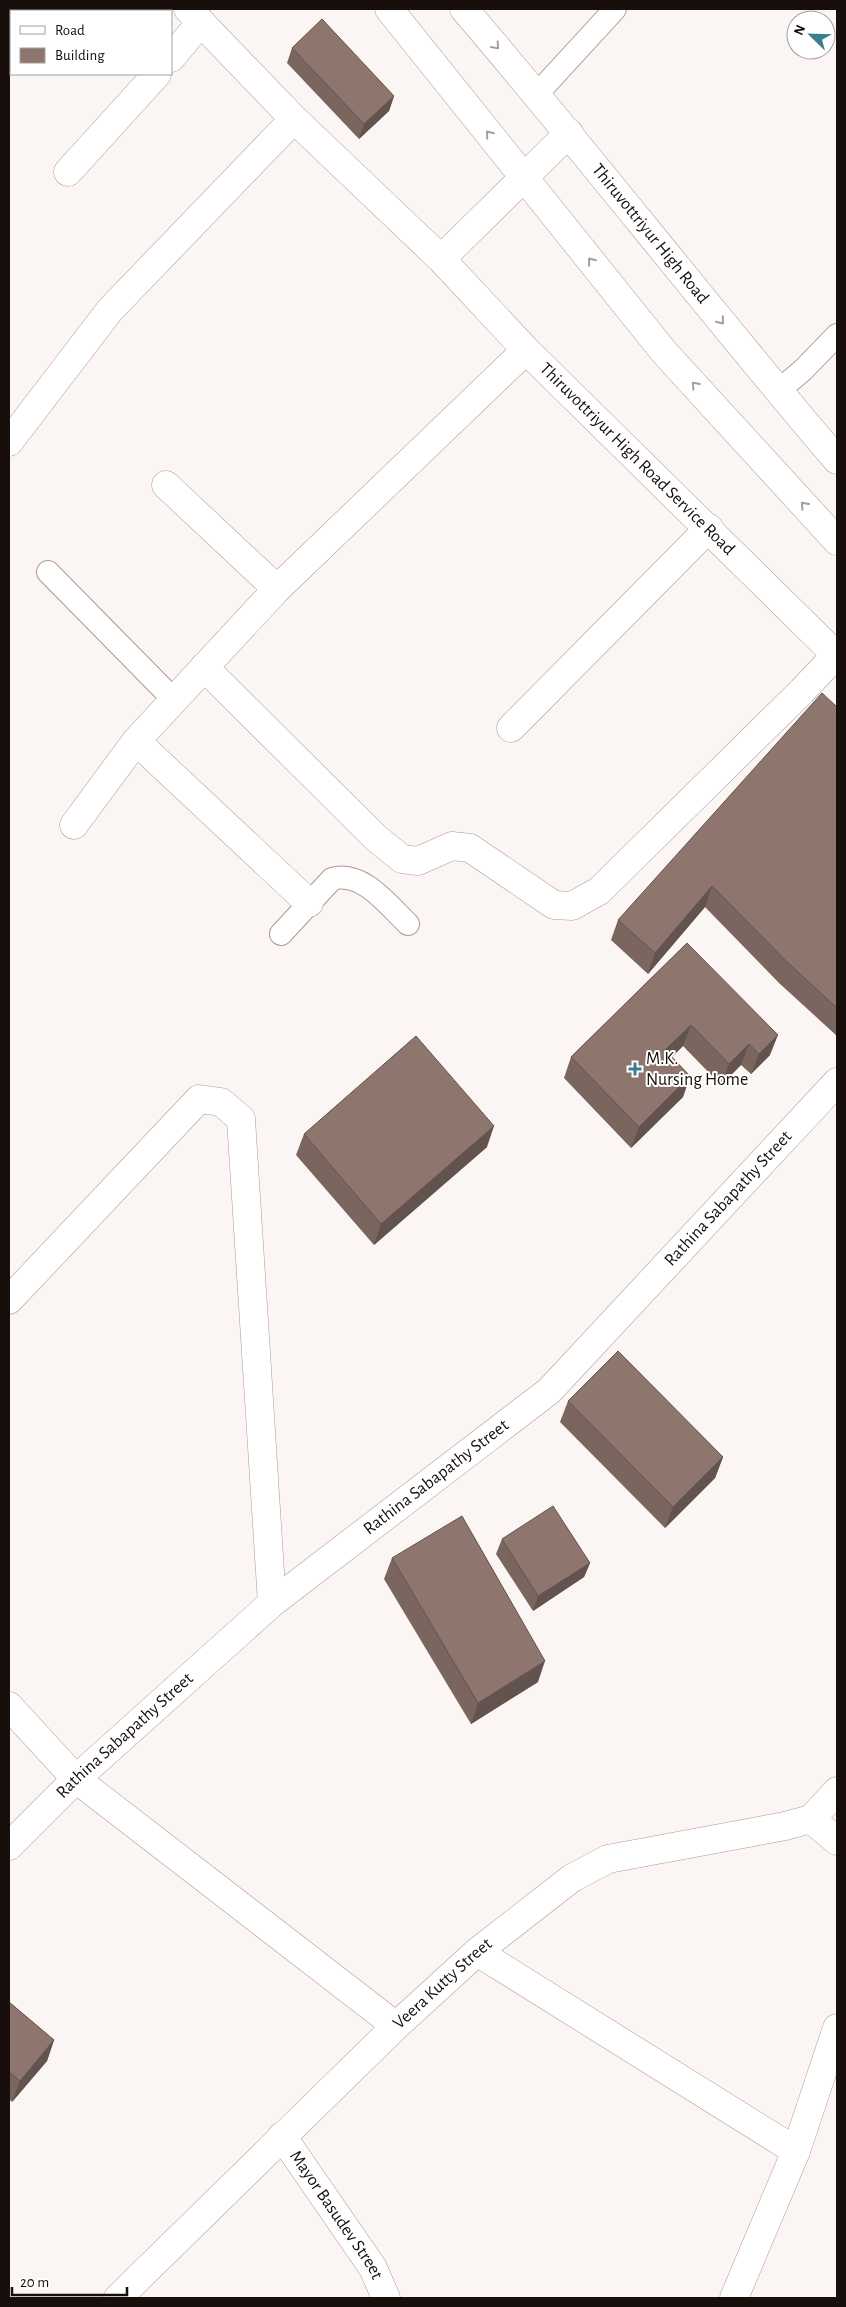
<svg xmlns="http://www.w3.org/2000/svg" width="846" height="2307" font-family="'Alegreya Sans',sans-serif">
<rect width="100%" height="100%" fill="#fbf6f4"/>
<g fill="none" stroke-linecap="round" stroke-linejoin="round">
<defs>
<g id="lane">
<path d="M537 94 615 9"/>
<path d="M778 391 803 370 837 335"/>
<path d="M48 572 174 700"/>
<path d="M281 934 332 879C362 870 388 905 408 924"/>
</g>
<g id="street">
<path id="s1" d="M188 9 294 119 441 259 526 350 837 656"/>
<path d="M171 58 201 22"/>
<path d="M68 172 157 74"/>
<path d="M441 259 569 133"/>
<path d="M9 442 110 310 294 119"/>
<path d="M166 485 277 589"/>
<path d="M204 667 376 838 402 859 418 861 452 846 470 848 554 905 572 906 599 891 802 691 836 655"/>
<path d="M511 728 709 528"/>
<path d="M136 741 309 903"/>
<path d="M74 825 136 741 277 589 526 350"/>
<path d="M9 1300 199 1099 221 1102 241 1119 272 1603"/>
<path d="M9 1706 76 1779 396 2026"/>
<path d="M811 1819 837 1841"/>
<path id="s2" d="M9 1846 76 1779 272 1603 549 1391 837 1082"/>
<path d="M477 1952 796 2151"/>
<path id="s3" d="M282 2136 373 2268 386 2298"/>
<path id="s4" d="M118 2298 396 2026 477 1952 572 1878 608 1859 785 1826 811 1819 837 1791"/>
<path d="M734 2298 796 2151 837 2028"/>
</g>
<g id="secondary">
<path d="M389 9 664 352 837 541"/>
<path id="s5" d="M464 9C591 157 710 312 837 460"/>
</g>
</defs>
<use href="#lane" stroke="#b19891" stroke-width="24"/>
<use href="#street" stroke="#b19891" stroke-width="29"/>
<use href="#secondary" stroke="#b19891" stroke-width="29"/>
<use href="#lane" stroke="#fff" stroke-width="22"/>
<use href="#street" stroke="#fff" stroke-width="28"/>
<use href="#secondary" stroke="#fff" stroke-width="28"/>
</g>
<g fill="#7a655f">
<path d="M292 48 394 96 389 111 359 139 287 63Z"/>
<path d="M837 707V1036L779 983 705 907 648 974 611 940 618 920Z"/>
<path d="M687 943 770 1055 751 1074 741 1065 721 1085 683 1046 672 1057 690 1076 683 1097 631 1148 564 1078 571 1057Z"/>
<path d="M304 1134 487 1147 374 1245 296 1155Z"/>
<path d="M568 1401 723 1457 715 1478 665 1528 560 1422Z"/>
<path d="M502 1539 590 1563 584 1577 533 1611 496 1554Z"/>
<path d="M392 1558 538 1682 471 1724 384 1579Z"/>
<path d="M9 2002 54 2040 47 2061 12 2102 9 2099Z"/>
</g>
<g fill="#63534e">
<path d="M394 96 389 111 359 139 364 124Z"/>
<path d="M712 886 705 907 648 974 655 953Z"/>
<path d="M691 1025 683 1046 657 1071 665 1050Z"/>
<path d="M778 1035 770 1055 751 1074 759 1054Z"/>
<path d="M749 1044 741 1065 721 1085 729 1064Z"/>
<path d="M690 1076 683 1097 631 1148 639 1127Z"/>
<path d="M494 1126 487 1147 374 1245 381 1224Z"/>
<path d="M723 1457 715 1478 665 1528 673 1507Z"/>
<path d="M590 1563 584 1577 533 1611 538 1596Z"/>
<path d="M545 1661 538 1682 471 1724 478 1703Z"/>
<path d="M54 2040 47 2061 12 2102 20 2081Z"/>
</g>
<g fill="#8e766f" stroke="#63534e">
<path d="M322 19 394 96 364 124 292 48Z"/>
<path d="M822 693 837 707V1008L787 962 712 886 655 953 618 920Z"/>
<path d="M687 943 778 1035 759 1054 749 1044 729 1064 691 1025 665 1050 690 1076 639 1127 571 1057Z"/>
<path d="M416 1036 494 1126 381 1224 304 1134Z"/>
<path d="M618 1351 723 1457 673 1507 568 1401Z"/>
<path d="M553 1506 590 1563 538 1596 502 1539Z"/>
<path d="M462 1516 545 1661 478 1703 392 1558Z"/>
<path d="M9 2002 54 2040 20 2081 9 2072Z"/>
</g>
<defs><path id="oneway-chevron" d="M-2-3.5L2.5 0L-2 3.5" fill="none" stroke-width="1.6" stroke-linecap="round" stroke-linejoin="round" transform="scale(1.25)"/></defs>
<g stroke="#a39f9e">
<use href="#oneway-chevron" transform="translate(496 46) rotate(49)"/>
<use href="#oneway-chevron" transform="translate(489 134) rotate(-129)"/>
<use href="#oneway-chevron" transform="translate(591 261) rotate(-129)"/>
<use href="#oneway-chevron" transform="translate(721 321) rotate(51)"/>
<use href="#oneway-chevron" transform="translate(695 385) rotate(-132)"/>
<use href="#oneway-chevron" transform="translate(804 505) rotate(-132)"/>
</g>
<path fill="#3c7e8f" stroke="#fff" stroke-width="2" d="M632.5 1061.5h5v5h5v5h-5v5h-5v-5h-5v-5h5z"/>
<g text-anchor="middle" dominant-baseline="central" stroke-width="4" stroke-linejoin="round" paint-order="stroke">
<g font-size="18" fill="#180f0c" stroke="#fff">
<text stroke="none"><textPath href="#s5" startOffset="292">Thiruvottriyur High Road</textPath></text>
<text stroke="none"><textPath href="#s1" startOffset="636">Thiruvottriyur High Road Service Road</textPath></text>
<text stroke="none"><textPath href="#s2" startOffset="970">Rathina Sabapathy Street</textPath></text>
<text stroke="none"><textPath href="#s2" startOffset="565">Rathina Sabapathy Street</textPath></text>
<text stroke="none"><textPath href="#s2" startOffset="160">Rathina Sabapathy Street</textPath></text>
<text stroke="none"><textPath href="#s4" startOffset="452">Veera Kutty Street</textPath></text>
<text stroke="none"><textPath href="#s3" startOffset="96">Mayor Basudev Street</textPath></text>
</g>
<g font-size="18" fill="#180f0c" stroke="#fff" text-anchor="start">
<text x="646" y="1059">M.K.<tspan x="646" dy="21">Nursing Home</tspan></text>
</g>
</g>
<rect width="846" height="2307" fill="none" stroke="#180f0c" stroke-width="20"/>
<rect x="10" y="10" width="162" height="65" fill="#ffffff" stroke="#a39f9e"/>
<rect x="20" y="26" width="25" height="8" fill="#ffffff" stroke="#a39f9e"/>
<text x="55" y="35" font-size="15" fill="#180f0c">Road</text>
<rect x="20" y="48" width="25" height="15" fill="#8e766f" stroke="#a39f9e"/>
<text x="55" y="60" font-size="15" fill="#180f0c">Building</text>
<g transform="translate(811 35) rotate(293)"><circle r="24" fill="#ffffff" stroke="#a39f9e"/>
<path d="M0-4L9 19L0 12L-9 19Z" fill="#3c7e8f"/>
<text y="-8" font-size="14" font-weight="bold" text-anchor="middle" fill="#180f0c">N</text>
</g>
<path d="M12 2287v8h115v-8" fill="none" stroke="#180f0c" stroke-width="2.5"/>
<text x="20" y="2287" font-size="15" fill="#180f0c" stroke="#ffffff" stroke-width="4" paint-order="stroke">20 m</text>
</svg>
